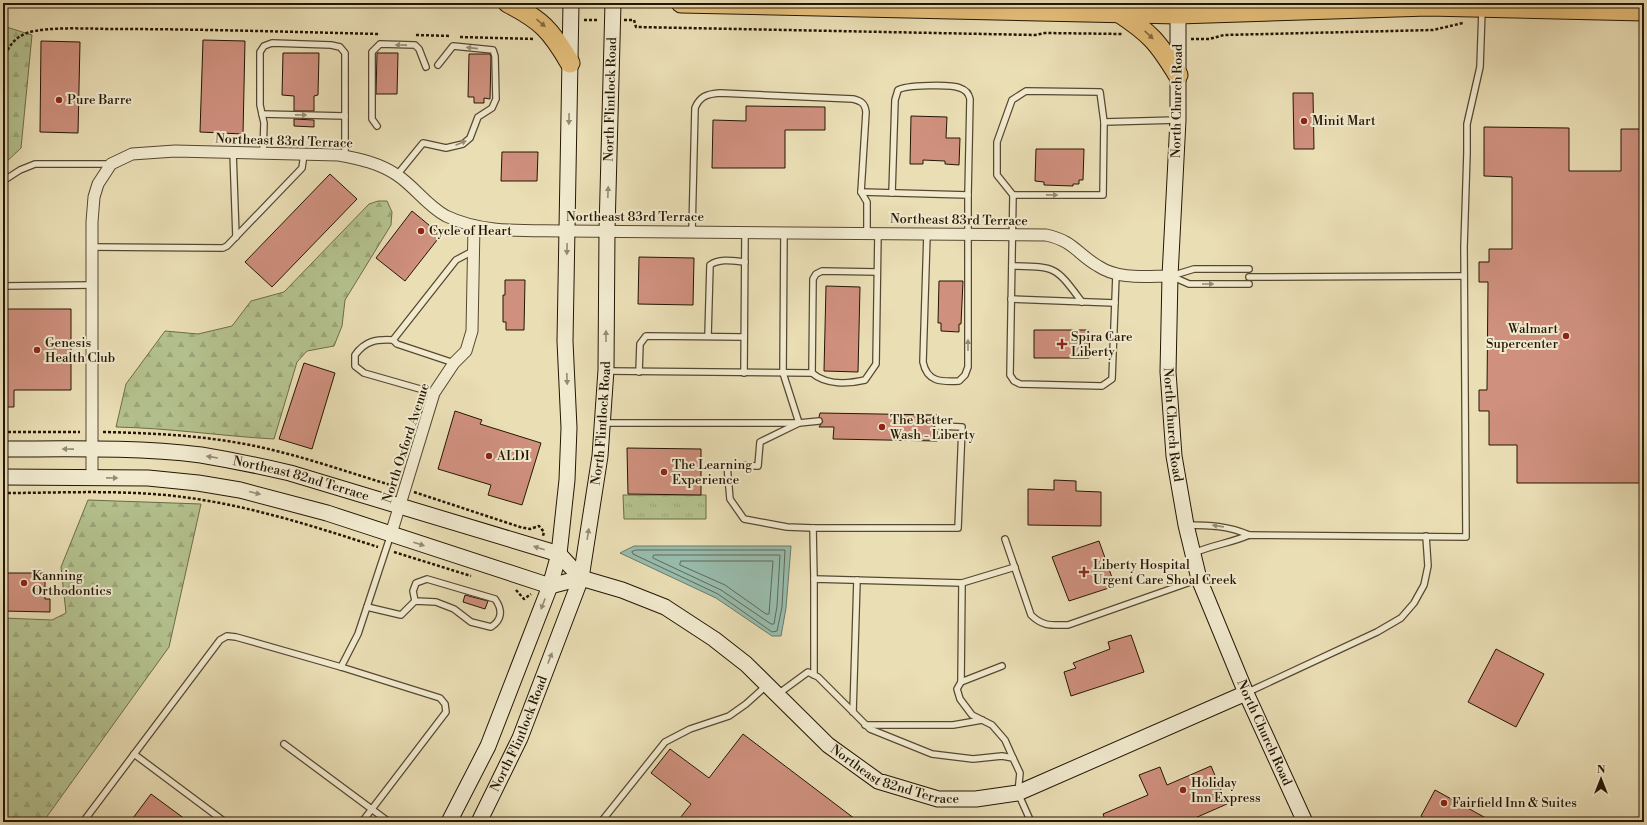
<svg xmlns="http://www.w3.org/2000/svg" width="1647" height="825" font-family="'Libre Bodoni',serif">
<defs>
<pattern id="forest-firs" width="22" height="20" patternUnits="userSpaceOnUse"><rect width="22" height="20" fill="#b4c28f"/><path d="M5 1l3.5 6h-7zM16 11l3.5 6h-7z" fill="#9ba67a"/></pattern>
<pattern id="park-tufts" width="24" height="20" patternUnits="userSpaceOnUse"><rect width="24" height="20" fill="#b4c28f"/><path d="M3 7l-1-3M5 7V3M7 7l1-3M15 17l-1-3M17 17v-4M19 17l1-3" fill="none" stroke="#9ba67a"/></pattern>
</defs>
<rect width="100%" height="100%" fill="#eadeb5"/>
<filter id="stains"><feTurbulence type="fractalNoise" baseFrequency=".005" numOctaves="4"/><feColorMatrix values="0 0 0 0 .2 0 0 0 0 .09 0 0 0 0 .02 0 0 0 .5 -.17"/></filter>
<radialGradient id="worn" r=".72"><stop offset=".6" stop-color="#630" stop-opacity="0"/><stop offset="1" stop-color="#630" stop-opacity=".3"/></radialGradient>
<g fill="url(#forest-firs)" stroke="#6c6c49">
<path d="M3 26 32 35 21 148 3 165Z"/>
<path d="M378 201H387L392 212 391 225 345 300 342 326 334 346 307 351 297 362 274 439C221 436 169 428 116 427L126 384 165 331 198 334 232 326 251 301 284 292 369 204Z"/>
<path d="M88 500 201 504 169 647 43 822H3V618L52 620 66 613 61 567Z"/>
</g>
<path fill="url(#park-tufts)" stroke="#6c6c49" d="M623 495H706V519H624Z"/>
<path fill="#98bcad" stroke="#6a7a69" d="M634 546H791L786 608 781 636H772L716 598 620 553Z"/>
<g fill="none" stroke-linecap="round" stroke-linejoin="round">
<g stroke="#5e6958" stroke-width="1">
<path d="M636 550H785L782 607 777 631 772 632 718 594 633 554 632 552Z"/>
<path d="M654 555H780L777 606 774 624H771L721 590 653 558Z"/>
<path d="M681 561H773L769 614H766L725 585 680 565Z"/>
</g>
</g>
<g fill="#cf907e" stroke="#241603">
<path d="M203 40 245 41 243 134 200 132Z"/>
<path d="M41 41 80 42 78 133 40 132Z"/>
<path d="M283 53H319L318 95 314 96V111H294V96L282 95Z"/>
<path d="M377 53H398L397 94H376Z"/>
<path d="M469 54H490L491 57 490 99 484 98V103H474V97H468Z"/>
<path d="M1293 93H1313L1314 149H1294Z"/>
<path d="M746 106 825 107V130H785V168H712L713 120 746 121Z"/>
<path d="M911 116 947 117 946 138H960L959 165 945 164V161L923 160V164H910Z"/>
<path d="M294 119 314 120V127L294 126Z"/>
<path d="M1484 127 1569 128V171H1621V129H1644V483H1517V445H1489V411H1479V390H1487L1488 282H1479V262H1489V249H1512V177L1484 176Z"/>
<path d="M1036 149H1084L1083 180H1079V184H1073V186L1044 185V182L1035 181Z"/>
<path d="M502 152H538L537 181H501Z"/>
<path d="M330 174 357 199 272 287 245 262Z"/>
<path d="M412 211 441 235 405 281 376 258Z"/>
<path d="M639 257 694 258 693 305 638 304Z"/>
<path d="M505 280H525L524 330H506V322H503V295H505Z"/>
<path d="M939 281H963L961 324H959V332L941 331V323H938Z"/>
<path d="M826 286 860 287 858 372 824 371Z"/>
<path d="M3 309H71V390H14V407H3Z"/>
<path d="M1034 330H1090L1089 358H1034Z"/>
<path d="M304 363 335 373 312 449 279 439Z"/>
<path d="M455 411 482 420 480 424 541 443 522 505 488 495 491 485 438 469Z"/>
<path d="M820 413 938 415V422L934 426 937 430V441L833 439 834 427H819L823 421 819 417Z"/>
<path d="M627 448 701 449V495L628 494Z"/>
<path d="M1054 480 1076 481V491L1101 492V526L1028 525V489L1054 490Z"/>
<path d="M1099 541 1115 586 1069 601 1052 557Z"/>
<path d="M3 573H45V599H50V612L3 611Z"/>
<path d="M465 595 488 601 485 609 463 602Z"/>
<path d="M1131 635 1144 672 1071 696 1064 672 1076 668 1073 663 1110 649 1108 642Z"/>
<path d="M1496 649 1544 674 1516 727 1468 702Z"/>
<path d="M743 734 859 822H677L691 804 651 773 670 749 709 778Z"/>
<path d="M1211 766 1227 804 1186 822H1106L1103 814 1148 795 1139 775 1160 767 1167 785Z"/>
<path d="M1435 790 1493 822H1431L1421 816Z"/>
<path d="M151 794 189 822H130Z"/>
</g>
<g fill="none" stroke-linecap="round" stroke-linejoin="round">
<defs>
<g id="lane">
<path d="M262 114 345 116"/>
<path d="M377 126 372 119V52L380 44 415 45 419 49 426 67"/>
<path d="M233 152 236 237"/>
<path d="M263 153 264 123 260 105V52L264 46 272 43 331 45 340 47 345 53V156"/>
<path d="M397 175 423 143 446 148 463 144 470 138 478 117 492 108 496 99 495 56 493 50 453 46 438 65"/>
<path d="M3 181 20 170 35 164H111"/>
<path d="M861 192 968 195V367L965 375 959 381C941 382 927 382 923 362L927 234"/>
<path d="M892 193 895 100 898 90C905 85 951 84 960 88 966 90 969 94 970 99L968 195"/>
<path d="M1013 195H1103L1104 122"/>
<path d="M692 231 695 108C700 96 707 94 720 93L853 99C861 101 865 103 866 112L861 192 867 202V233"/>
<path d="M92 247 223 248 227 246 302 168 304 154"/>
<path d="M1012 266C1057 267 1055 266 1082 302"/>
<path d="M1116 275 1112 379 1102 386 1020 384 1014 381 1010 375 1013 195 997 175V142L1012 100 1026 91 1100 92 1104 122 1178 120"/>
<path d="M1171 276 1189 284H1249"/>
<path d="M1171 276 1194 269H1249"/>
<path d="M1249 277 1464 276"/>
<path d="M3 286 92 285"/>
<path d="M1011 299 1115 303"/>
<path d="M708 336 710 265C720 258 734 261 745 262"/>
<path d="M393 340C376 339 365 341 355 355V366L364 373 434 393"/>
<path d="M454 363 397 344 393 340 456 260 473 251"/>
<path d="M607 371 812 373C826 385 848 384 865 380L876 364 878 233"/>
<path d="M639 372 640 344 646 336 744 337"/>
<path d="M744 373 745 232"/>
<path d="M812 373 813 279 816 274 822 271 877 272"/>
<path d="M603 423H799L783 373 784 232"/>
<path d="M1187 525C1210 525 1229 526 1249 535"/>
<path d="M813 528 787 527 744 519 730 499 727 465 758 466 760 442 799 423 819 421"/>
<path d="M1005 539 1031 615C1043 627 1052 625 1068 625L1199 579"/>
<path d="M1194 553C1212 545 1231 543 1249 535L1466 537 1464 247 1467 153V124L1480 67 1482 10"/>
<path d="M814 579 813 528H958L962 427 938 426"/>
<path d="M367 607 401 615 415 601 436 602 454 609 471 622 491 627C502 620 503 610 495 599L427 579 416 583 413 591 415 601"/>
<path d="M1002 666 961 682 957 689 960 699 972 715 992 725 1005 740 1013 758"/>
<path d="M341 667 358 634 391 534"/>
<path d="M814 675V579L962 583 1015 567"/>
<path d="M961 682 962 583"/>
<path d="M1246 693 1377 632 1401 618 1414 603 1424 585 1428 566 1426 536"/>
<path d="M778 694 808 672 818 677 870 729 932 754 973 759 1002 756 1013 758 1020 773 1018 793 1031 822"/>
<path d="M853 712 857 580"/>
<path d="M865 725H953L982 720"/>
<path d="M284 744 389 822"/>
<path d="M134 754 225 822"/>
<path d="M83 822 220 640 227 636 236 637 341 667 440 698 445 704 446 712 362 822"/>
<path d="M601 822 665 742 690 729 729 716 746 704 766 686"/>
</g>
<g id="street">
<path d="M92 477V222L94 197 98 184 111 164 132 154 175 151 339 155C360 159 379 163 397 175 415 187 427 206 446 216 483 234 527 230 567 231L1046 235C1074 241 1076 253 1098 266 1119 280 1146 276 1170 276"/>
<path d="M391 534 434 393 454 363 466 351 472 331 474 226"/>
</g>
<g id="secondary">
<path id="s1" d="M1178 3V120L1170 276 1168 372 1174 456 1186 525 1199 579 1246 693 1305 822"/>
<path id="s2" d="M3 449C68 449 136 447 201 455 231 460 260 466 290 473L559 554 581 578 622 590 665 607 714 639 746 664 828 745 878 781 938 799H976L1018 793 1246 693"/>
<path d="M3 477 148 478 198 483 240 490 327 513 550 586 581 578"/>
<path d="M449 822 488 746 550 586 559 554 567 480 569 428 565 341 571 3"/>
<path id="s3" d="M479 822 520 738 581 578 600 456 606 370 607 230 613 3"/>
</g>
<g id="highway">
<path d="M508 3C541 20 551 30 570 63"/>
<path d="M681 3 1178 14 1428 6 1644 11"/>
<path d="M1118 12C1150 33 1158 42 1178 75"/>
</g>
</defs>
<use href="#lane" stroke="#564830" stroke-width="8"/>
<use href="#street" stroke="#564830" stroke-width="13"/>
<use href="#secondary" stroke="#241603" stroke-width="17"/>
<use href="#highway" stroke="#241603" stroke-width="21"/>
<g stroke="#241603" stroke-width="2.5" stroke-dasharray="3 2" stroke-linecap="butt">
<path d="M584 20H599"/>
<path d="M624 20H634L636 27 1035 35 1045 33 1123 34"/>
<path d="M416 35 451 36"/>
<path d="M460 37 535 39"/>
<path d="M1191 39H1209L1224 35 1433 30 1463 23"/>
<path d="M3 59C9 46 14 38 27 33 47 26 92 29 115 29 203 29 291 32 380 34"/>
<path d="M3 432H80"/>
<path d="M103 432C149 433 194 435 239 443 292 452 343 471 394 486"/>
<path d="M414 492 520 527 530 529 539 526 544 532 543 536"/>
<path d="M3 493C65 493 129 489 190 498 254 507 316 527 378 547"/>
<path d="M394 552 471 576"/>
<path d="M516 590 524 599 531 594"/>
</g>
<use href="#lane" stroke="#f1eacf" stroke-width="5.5"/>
<use href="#street" stroke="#f1eacf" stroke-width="11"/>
<use href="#secondary" stroke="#f1eacf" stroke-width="15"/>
<use href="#highway" stroke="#e5bf7a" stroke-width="19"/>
</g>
<defs><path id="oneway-solid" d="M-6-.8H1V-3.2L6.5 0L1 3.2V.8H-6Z"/></defs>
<g fill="#846a3e">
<use href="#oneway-solid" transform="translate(541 23) rotate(41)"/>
<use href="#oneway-solid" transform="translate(1149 35) rotate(43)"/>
</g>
<g fill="#958b73">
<use href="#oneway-solid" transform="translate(401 45) rotate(-179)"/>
<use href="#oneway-solid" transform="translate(472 48) rotate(-174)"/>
<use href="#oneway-solid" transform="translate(301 115) rotate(1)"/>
<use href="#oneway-solid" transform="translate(569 119) rotate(91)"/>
<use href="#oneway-solid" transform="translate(461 143) rotate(-23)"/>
<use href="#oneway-solid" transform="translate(608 192) rotate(-88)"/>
<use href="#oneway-solid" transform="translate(1052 195) rotate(1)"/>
<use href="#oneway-solid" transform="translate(567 249) rotate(91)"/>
<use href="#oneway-solid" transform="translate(1208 284)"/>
<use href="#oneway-solid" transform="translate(606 336) rotate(-90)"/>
<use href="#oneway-solid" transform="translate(968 345) rotate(-90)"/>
<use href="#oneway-solid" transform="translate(567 379) rotate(88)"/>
<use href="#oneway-solid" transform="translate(68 449) rotate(-179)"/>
<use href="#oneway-solid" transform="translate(212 457) rotate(-171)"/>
<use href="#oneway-solid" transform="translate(112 478) rotate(1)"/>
<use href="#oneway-solid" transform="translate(255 493) rotate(14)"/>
<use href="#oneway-solid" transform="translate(1218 526) rotate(-172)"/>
<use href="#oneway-solid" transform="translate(588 534) rotate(-81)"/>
<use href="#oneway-solid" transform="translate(419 544) rotate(18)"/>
<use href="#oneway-solid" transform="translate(539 548) rotate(-163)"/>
<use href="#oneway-solid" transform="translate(543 604) rotate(111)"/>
<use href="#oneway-solid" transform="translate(550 658) rotate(-69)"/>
</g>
<g fill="#8f2418" stroke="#f1eacf" stroke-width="1.5">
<circle cx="59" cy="100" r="4"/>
<circle cx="1304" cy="121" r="4"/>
<circle cx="421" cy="231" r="4"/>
<circle cx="1566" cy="336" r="4"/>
<path d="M1060 338h4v4h4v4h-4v4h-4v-4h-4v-4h4z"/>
<circle cx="37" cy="350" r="4"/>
<circle cx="882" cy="427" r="4"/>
<circle cx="489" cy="456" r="4"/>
<circle cx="664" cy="472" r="4"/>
<path d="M1082 566h4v4h4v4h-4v4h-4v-4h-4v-4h4z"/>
<circle cx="24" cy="583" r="4"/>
<circle cx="1183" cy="790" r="4"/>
<circle cx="1444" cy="803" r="4"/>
</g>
<g text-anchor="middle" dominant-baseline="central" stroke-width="4" stroke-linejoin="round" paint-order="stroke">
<g font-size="13" fill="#241603" stroke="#f1eacf" text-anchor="start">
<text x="67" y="100">Pure Barre</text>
<text x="1312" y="121">Minit Mart</text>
<text x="429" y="231">Cycle of Heart</text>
<text x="1558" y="329" text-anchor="end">Walmart<tspan x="1558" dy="15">Supercenter</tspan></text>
<text x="1071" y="337">Spira Care<tspan x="1071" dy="15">Liberty</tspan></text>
<text x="45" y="343">Genesis<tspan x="45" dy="15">Health Club</tspan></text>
<text x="890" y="420">The Better<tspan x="890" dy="15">Wash - Liberty</tspan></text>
<text x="497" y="456">ALDI</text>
<text x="672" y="465">The Learning<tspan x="672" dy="15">Experience</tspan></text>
<text x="1093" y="565">Liberty Hospital<tspan x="1093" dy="15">Urgent Care Shoal Creek</tspan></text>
<text x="32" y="576">Kanning<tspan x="32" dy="15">Orthodontics</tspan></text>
<text x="1191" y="783">Holiday<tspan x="1191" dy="15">Inn Express</tspan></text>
<text x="1452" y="803">Fairfield Inn &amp; Suites</text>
</g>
<g font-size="13" fill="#241603" stroke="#f1eacf">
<text stroke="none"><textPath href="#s3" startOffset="745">North Flintlock Road</textPath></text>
<text transform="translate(1177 101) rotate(-89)">North Church Road</text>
<text transform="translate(284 141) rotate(2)">Northeast 83rd Terrace</text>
<text x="635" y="217">Northeast 83rd Terrace</text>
<text transform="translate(959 220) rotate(1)">Northeast 83rd Terrace</text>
<text stroke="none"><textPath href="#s3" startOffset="421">North Flintlock Road</textPath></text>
<text stroke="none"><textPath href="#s1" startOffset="422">North Church Road</textPath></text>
<text transform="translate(406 443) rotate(-72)">North Oxford Avenue</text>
<text stroke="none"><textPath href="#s2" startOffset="301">Northeast 82nd Terrace</textPath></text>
<text stroke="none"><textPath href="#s1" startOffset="746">North Church Road</textPath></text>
<text stroke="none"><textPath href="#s3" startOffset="97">North Flintlock Road</textPath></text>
<text stroke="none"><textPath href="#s2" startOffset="981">Northeast 82nd Terrace</textPath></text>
</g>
</g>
<rect width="1647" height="825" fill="none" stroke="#eadeb5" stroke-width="16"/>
<rect x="4" y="4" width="1639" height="817" fill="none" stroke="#241603" stroke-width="2"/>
<rect x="8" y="8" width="1631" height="809" fill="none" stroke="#241603"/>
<g transform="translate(1601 779)" stroke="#f1eacf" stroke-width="3" paint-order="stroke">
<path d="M0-3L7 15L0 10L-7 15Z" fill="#241603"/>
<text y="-6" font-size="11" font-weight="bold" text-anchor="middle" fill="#241603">N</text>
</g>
<rect width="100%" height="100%" filter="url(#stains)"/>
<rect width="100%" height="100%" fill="url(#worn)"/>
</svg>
